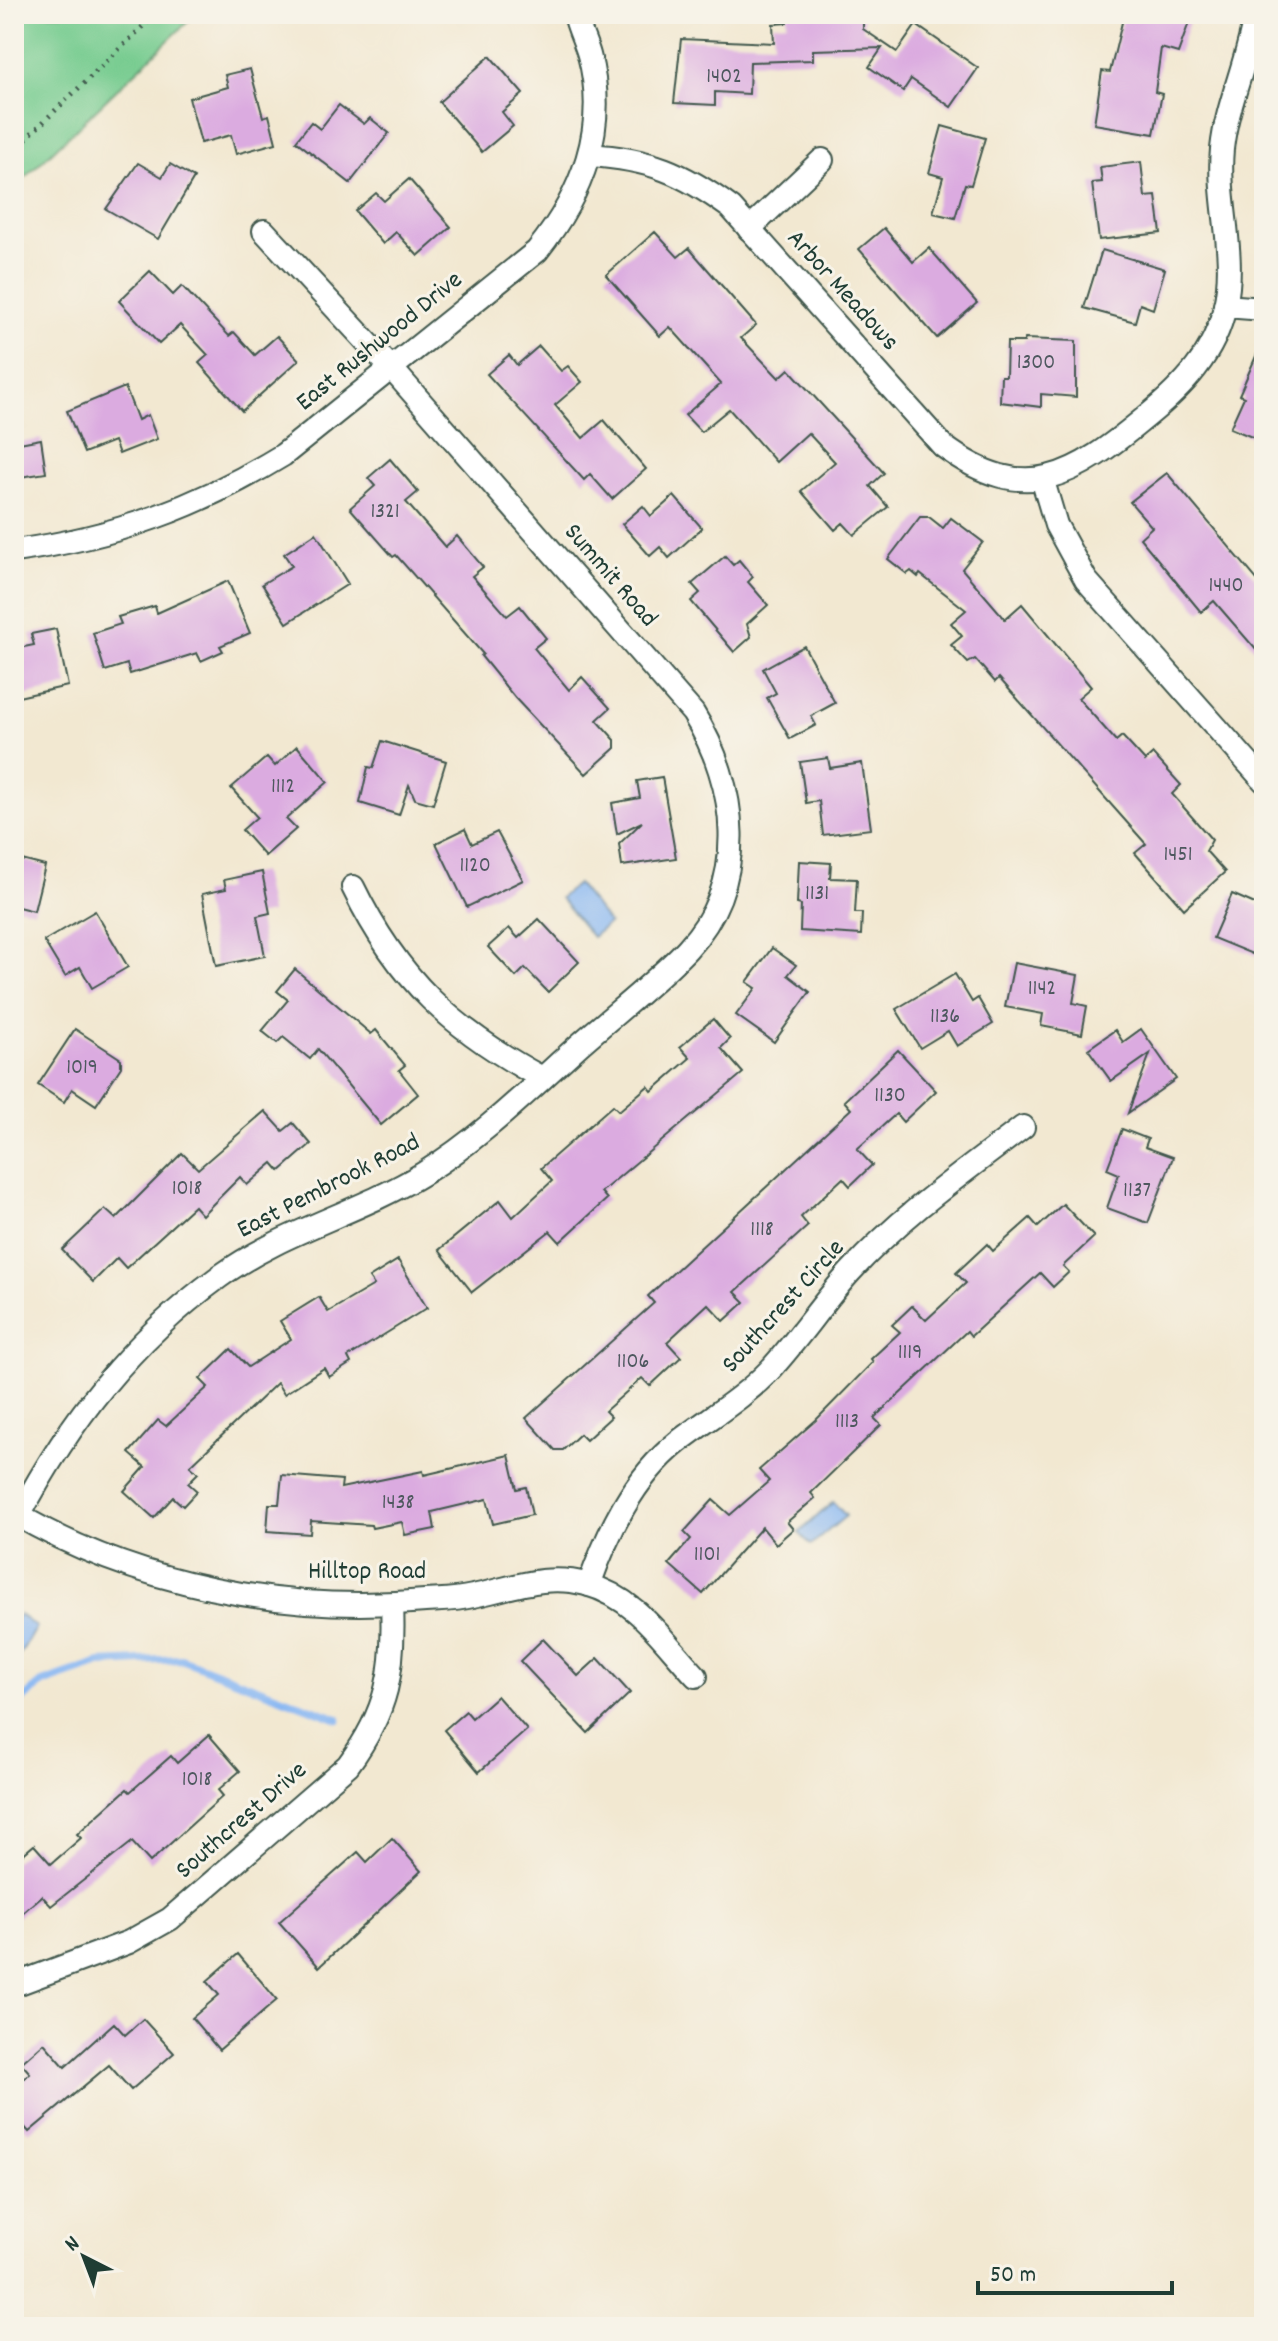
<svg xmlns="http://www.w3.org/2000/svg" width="1278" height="2341" font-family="Dekko,sans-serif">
<rect width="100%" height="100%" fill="#f7f3e8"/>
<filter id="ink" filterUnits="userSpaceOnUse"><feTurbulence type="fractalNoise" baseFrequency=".0125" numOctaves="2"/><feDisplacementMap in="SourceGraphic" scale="16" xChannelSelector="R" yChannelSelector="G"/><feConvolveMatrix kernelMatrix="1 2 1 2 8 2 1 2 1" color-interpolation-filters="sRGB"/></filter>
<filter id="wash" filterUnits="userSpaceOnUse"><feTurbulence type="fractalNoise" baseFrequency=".006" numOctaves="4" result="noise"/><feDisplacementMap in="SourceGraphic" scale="32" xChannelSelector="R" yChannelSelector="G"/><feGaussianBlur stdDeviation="1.8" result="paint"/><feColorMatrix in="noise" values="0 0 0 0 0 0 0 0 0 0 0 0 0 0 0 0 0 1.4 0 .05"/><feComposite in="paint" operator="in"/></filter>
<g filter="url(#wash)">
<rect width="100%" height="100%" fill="#f2e8d1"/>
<path fill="#77cc90" stroke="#4b8462" stroke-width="2" d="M14 14H196L14 188Z"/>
<g fill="#88b7f3" stroke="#547a94" stroke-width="2">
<path d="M577 884 609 923 592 937 560 898Z"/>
<path d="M833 1502 846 1516 811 1545 799 1533Z"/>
<path d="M19 1614 36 1627 14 1664V1620Z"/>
</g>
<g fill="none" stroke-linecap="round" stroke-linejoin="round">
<path stroke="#88b7f3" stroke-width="8" d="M14 1707 42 1683 100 1663 181 1659 338 1719"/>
</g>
<g id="blocks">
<g fill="#dbabe0">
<path d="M787 14H863V29L897 52 916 25 978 68 951 107 911 79 903 91 869 67 882 48 813 50V60L750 62 749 94 715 92V105L674 103 681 39 774 43 773 24 787 23Z"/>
<path d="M1124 14H1192L1178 53 1161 48 1155 92 1162 94 1154 134 1094 124 1102 71 1110 72Z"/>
<path d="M490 56 523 94 502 112 513 126 482 152 439 102Z"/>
<path d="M250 69 263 117 269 115 276 143 236 154 231 135 201 143 189 98 228 87 225 75Z"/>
<path d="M339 105 364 124 370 118 389 133 350 183 296 141 311 122 320 129Z"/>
<path d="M942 126 985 138 971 185 965 184 955 218 933 213 943 177 929 173Z"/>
<path d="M1141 162 1145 197 1156 196 1161 233 1099 240 1092 183 1102 182 1100 167Z"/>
<path d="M138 163 162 177 170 164 194 178 158 239 106 209Z"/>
<path d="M409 179 451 227 418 256 396 232 383 244 355 211 376 193 384 201Z"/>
<path d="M884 228 913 262 929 248 977 303 937 338 859 249Z"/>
<path d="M655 232 678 257 689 248 756 325 741 338 779 378 789 369 884 473 870 486 888 507 854 535 843 523 835 530 801 491 835 462 808 433 776 462 729 409 701 432 685 415 721 384 670 327 660 336 606 275Z"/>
<path d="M1102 250 1165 269 1153 309 1140 304 1135 322 1084 308Z"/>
<path d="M150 271 173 295 182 286 229 336 234 332 255 355 277 336 299 360 242 411 199 363 208 355 180 325 159 344 119 301Z"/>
<path d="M1264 338V442L1230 428 1244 397 1239 395Z"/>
<path d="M1025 339 1076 341V397L1041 394V407L1000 402 1001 376H1006L1007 342H1024Z"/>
<path d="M539 346 561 371 568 366 582 382 555 405 583 438 604 420 646 469 612 499 590 474 584 480 487 374 509 355 517 365Z"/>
<path d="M125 387 138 420 148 415 157 439 119 454 114 441 84 453 67 411Z"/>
<path d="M41 439 46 473 14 478V444Z"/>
<path d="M390 459 418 492 406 502 445 547 457 536 483 567 472 576 507 616 520 606 546 638 534 648 569 690 582 677 610 708 597 720 615 740V748L586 774 515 698 481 656 483 654 396 555 393 557 350 508 375 486 368 478Z"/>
<path d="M1167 473 1264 588V659L1214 601 1201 612 1140 538 1152 527 1130 502Z"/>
<path d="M674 496 702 528 669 558 660 547 650 556 622 524 643 506 651 516Z"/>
<path d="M920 517H929L943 528 951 518 983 542 962 569 1005 619 1022 604 1091 687 1078 698 1116 741 1122 736 1145 761 1153 754 1181 785 1172 794 1212 840 1206 851 1225 872 1184 909 1135 853 1146 844 999 678 995 682 975 659 968 663 951 645 962 636 951 623 966 610 920 574 918 577 911 571 907 574 888 559Z"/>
<path d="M316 533 348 584 287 623 262 584 292 566 284 554Z"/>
<path d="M725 556 733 565 739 560 753 577 748 582 768 605 747 624 751 637 734 652 691 601 700 593 692 584Z"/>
<path d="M228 581 250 633 220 646 223 651 201 661 197 653 130 674 127 664 105 671 93 633 121 624 118 617 155 606 157 613Z"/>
<path d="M56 629 68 686 14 698V649L34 645 31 634Z"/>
<path d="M804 646 835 703 811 716 816 725 790 739 767 698 776 693 763 669Z"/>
<path d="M382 741 446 761 433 804 415 799 409 785 399 815 360 803 368 767 373 768Z"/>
<path d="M297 746 328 782 286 819 296 829 265 856 242 830 257 817 231 788 267 757 275 766Z"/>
<path d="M828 758 830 768 862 763 871 829 823 835 819 801 806 803 800 762Z"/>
<path d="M662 777 676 858 622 866 619 844 642 822 617 834 612 803 640 798 637 781Z"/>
<path d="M465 829 472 844 497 832 523 880 467 907 436 843Z"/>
<path d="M14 858 45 866 34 911 14 906Z"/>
<path d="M799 861 831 863 830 878 857 879 855 913H862L861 935 800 931 801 905 797 904Z"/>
<path d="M262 872 270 913 257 916 265 956 216 966 202 894 226 889 224 880Z"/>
<path d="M1232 894 1264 908V940L1257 956 1213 938Z"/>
<path d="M95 911 128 967 92 988 80 967 65 976 44 941Z"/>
<path d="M539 919 579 962 548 992 525 968 516 977 488 947 509 928 518 938Z"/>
<path d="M772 948 796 965 788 975 810 992 774 1042 736 1015 756 988 747 982Z"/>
<path d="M1014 963 1078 975 1073 1003 1087 1006 1082 1034 1041 1026 1043 1014 1005 1007Z"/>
<path d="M295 969 371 1034 376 1030 405 1065 399 1070 418 1094 381 1125 318 1049 310 1059 283 1037 277 1043 262 1031 288 1000 277 991Z"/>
<path d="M955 974 972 1002 978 998 993 1024 957 1046 948 1031 920 1048 896 1009Z"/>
<path d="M713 1019 730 1039 721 1048 743 1073 601 1192 607 1199 560 1242 550 1231 472 1292 439 1250 500 1200 513 1217 552 1181 541 1168 613 1105 619 1111 648 1086 652 1091 690 1058 680 1047Z"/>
<path d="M75 1029 121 1059V1067L96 1105 72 1089 64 1102 38 1085Z"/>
<path d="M1141 1029 1176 1079 1128 1113 1150 1054 1111 1081 1088 1049 1115 1030 1123 1042Z"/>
<path d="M898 1050 936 1091 903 1122 896 1114 857 1149 872 1165 850 1186 843 1178 801 1217 808 1226 735 1292 745 1302 724 1321 708 1304 667 1342 681 1357 650 1386 642 1378 605 1411 611 1417 586 1440 580 1434 563 1450H555L526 1418 654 1303 648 1296 851 1109 844 1101Z"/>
<path d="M265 1111 283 1131 293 1123 311 1144 280 1171 273 1163 247 1185 240 1177 202 1215 194 1206 126 1268 117 1258 93 1282 62 1250 105 1209 116 1219 182 1153 198 1169Z"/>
<path d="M1122 1129 1148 1139 1145 1147 1173 1157 1148 1223 1107 1208 1119 1174 1107 1169Z"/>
<path d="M1063 1204 1094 1237 1063 1266 1069 1272 1053 1287 1040 1273 971 1336 967 1331 874 1418 881 1425 811 1493 815 1498 787 1522 793 1529 776 1544 762 1527 703 1594 669 1564 691 1539 684 1532 713 1500 730 1515 769 1481 759 1470 816 1420 873 1362 871 1359 900 1332 892 1325 912 1306 926 1320 966 1283 956 1273 987 1244 993 1251 1030 1218 1038 1227Z"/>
<path d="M398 1260 427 1308 348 1357 351 1363 329 1377 324 1368 284 1394 277 1383 190 1466 198 1473 188 1483 197 1491 183 1506 173 1497 154 1518 124 1491 145 1467 129 1453 158 1420 166 1426 208 1387 200 1379 231 1349 248 1367 291 1339 280 1321 319 1297 328 1312 374 1285 369 1278Z"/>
<path d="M509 1455 517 1489 526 1487 532 1515 493 1524 487 1499 432 1512 435 1529 405 1535 402 1522 372 1528 371 1525 311 1521 310 1534 267 1531 269 1504H279L282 1475 342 1480 341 1488 423 1471 424 1475Z"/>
<path d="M543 1639 578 1676 598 1658 630 1693 588 1733 520 1661Z"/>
<path d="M497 1696 527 1730 479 1772 444 1730 466 1711 472 1718Z"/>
<path d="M209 1735 240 1771 218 1790 223 1796 150 1862 132 1842 51 1906 42 1896 14 1920V1862L34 1845 51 1864 81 1838 77 1834 127 1789 130 1792 171 1756 177 1763Z"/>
<path d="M392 1838 421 1871 319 1967 279 1922 358 1852 367 1862Z"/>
<path d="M238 1954 277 2000 219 2050 192 2018 219 1995 207 1981Z"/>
<path d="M143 2019 174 2053 131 2090 109 2065 29 2132 14 2115V2087L30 2073 21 2063 44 2043 65 2067 114 2023 125 2035Z"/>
</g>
</g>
</g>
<g filter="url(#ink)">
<use href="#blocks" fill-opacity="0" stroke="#3f574c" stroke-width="2"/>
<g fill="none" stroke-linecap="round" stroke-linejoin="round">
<defs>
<g id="street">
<path d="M589 155C650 159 682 172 731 208L943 446C1026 508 1076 475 1146 417 1183 387 1215 354 1225 306 1237 253 1217 202 1222 149 1227 102 1249 60 1255 14"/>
<path d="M749 229 822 160"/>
<path d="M1225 306 1264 309"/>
<path d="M1042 478 1056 525 1086 580 1264 781"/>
<path d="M14 551C113 538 198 507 283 455L537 251C582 195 609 127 589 55 585 41 578 28 575 14"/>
<path d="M353 887C398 980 453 1030 542 1078"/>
<path d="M14 1513C134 1584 286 1614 425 1601 440 1600 457 1600 473 1596 512 1588 546 1573 586 1584 637 1598 662 1640 696 1676"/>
<path d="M19 1516C70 1420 131 1341 219 1277 282 1231 359 1213 424 1173 481 1138 529 1090 578 1046 614 1014 654 984 687 949 750 882 738 785 693 713L392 369 264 231"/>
<path d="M589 1585C608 1532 633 1478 678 1442 709 1418 742 1399 769 1371 798 1340 822 1303 850 1272 901 1216 964 1172 1023 1127"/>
<path d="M14 1985 129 1942 170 1919 348 1765C388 1711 395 1670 392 1604"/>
</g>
</defs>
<use href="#street" stroke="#3f574c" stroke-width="26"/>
<path stroke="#3f574c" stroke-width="5" stroke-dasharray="2 6" stroke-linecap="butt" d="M14 150 156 14"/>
<use href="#street" stroke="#fff" stroke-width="22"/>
</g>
</g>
<g text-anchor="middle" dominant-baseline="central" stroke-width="6" stroke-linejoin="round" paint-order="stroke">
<g font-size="22" fill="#4e585f">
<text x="724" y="77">1402</text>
<text x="1036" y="363">1300</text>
<text x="385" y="512">1321</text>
<text x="1226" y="586">1440</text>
<text x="283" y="787">1112</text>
<text x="1178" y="855">1451</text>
<text x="475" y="866">1120</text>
<text x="817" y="894">1131</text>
<text x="1042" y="989">1142</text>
<text x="945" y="1017">1136</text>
<text x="82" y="1068">1019</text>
<text x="890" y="1096">1130</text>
<text x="187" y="1189">1018</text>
<text x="1137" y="1191">1137</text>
<text x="762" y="1230">1118</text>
<text x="910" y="1353">1119</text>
<text x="633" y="1362">1106</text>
<text x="847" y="1422">1113</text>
<text x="398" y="1503">1438</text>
<text x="707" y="1555">1101</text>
<text x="197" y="1780">1018</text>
</g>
<g font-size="26" fill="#1f3d34" stroke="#f7f3e8">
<text transform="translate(842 291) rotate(48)">Arbor Meadows</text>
<text transform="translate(380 342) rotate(-39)">East Rushwood Drive</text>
<text transform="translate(610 576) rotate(49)">Summit Road</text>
<text transform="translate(329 1187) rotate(-27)">East Pembrook Road</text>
<text transform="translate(784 1307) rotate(-48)">Southcrest Circle</text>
<text x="367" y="1572">Hilltop Road</text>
<text transform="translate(242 1821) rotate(-41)">Southcrest Drive</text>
</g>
</g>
<rect width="1278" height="2341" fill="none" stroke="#f7f3e8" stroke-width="48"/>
<g transform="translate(84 2257) rotate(318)" stroke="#f7f3e8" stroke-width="6" paint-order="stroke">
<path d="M0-6L14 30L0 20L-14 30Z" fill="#1f3d34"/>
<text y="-12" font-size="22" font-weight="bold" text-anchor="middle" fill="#1f3d34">N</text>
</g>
<path d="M978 2281v12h194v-12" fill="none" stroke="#1f3d34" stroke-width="4"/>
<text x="990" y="2281" font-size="24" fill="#1f3d34" stroke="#f7f3e8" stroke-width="6" paint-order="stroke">50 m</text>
</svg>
